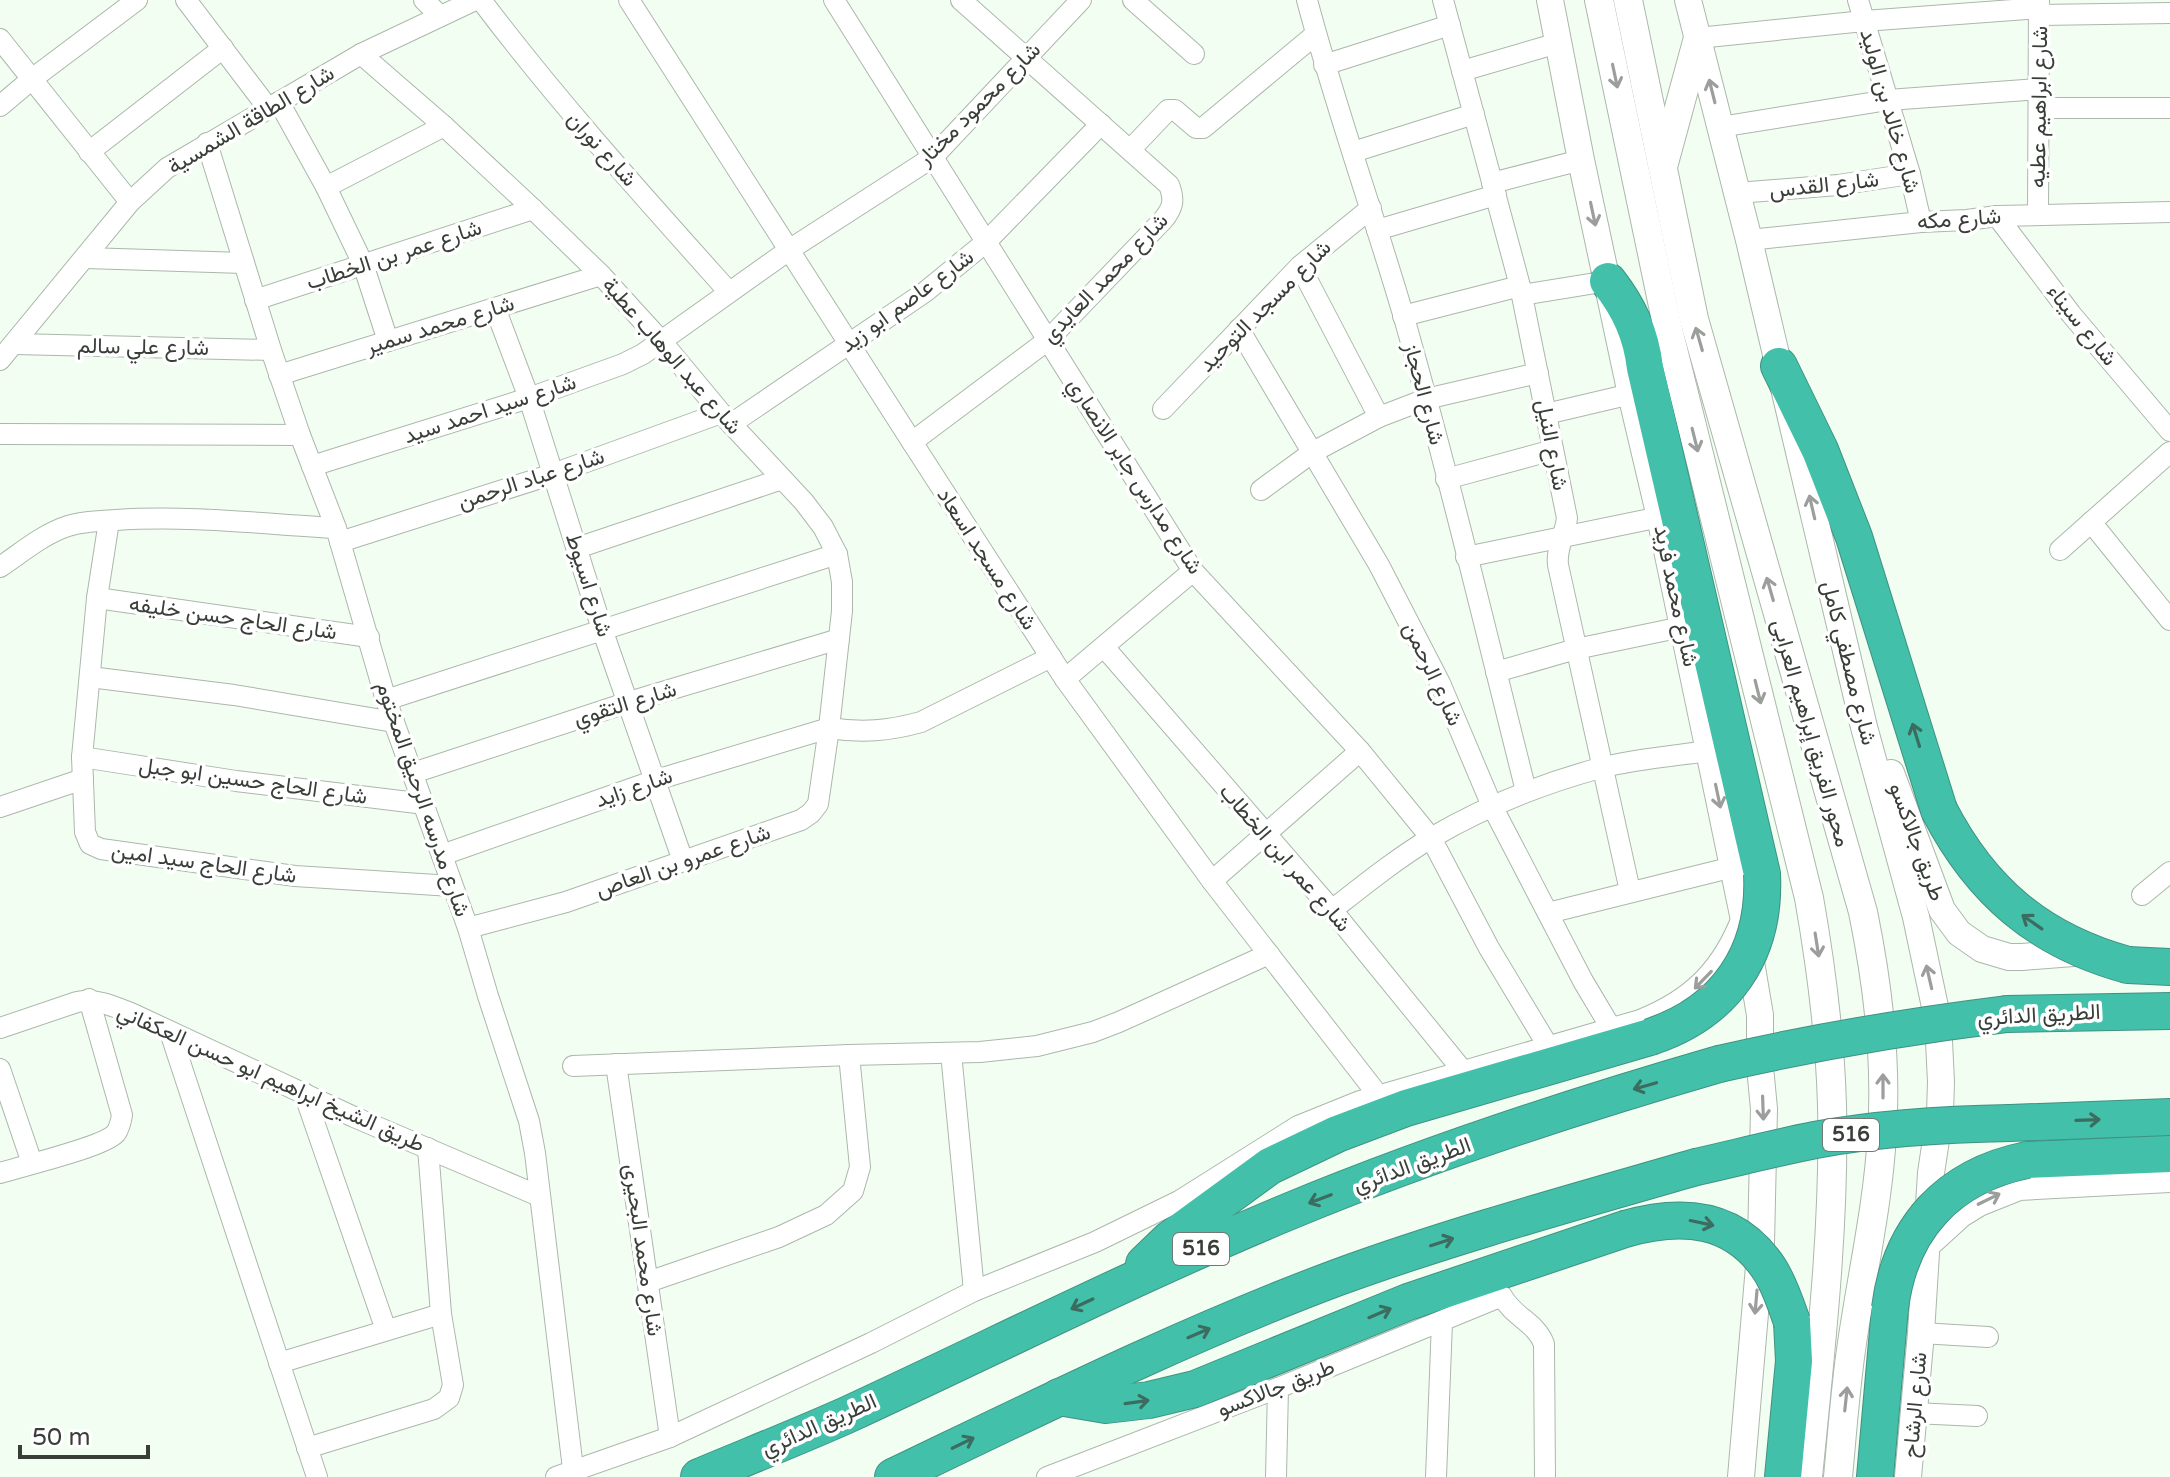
<svg xmlns="http://www.w3.org/2000/svg" width="2170" height="1477" font-family="'Varela Round',Vazirmatn,sans-serif">
<rect width="100%" height="100%" fill="#f2fef2"/>
<g fill="none" stroke-linecap="round" stroke-linejoin="round">
<defs>
<g id="minor">
<path d="M186 0 268 108"/>
<path d="M424 0 440 16"/>
<path d="M481 0C558 102 644 197 729 292"/>
<path d="M629 0 912 442 1065 679 1212 881 1378 1095"/>
<path d="M834 0 1193 571 1360 751 1431 838 1489 948 1548 1046"/>
<path d="M1133 0 1194 54"/>
<path d="M1307 0C1335 106 1372 209 1403 314 1448 472 1486 632 1526 791"/>
<path d="M1443 0 1520 286 1567 518C1565 535 1556 548 1558 565L1630 891"/>
<path d="M1858 0 1910 174 1921 222"/>
<path d="M2040 15 2170 13"/>
<path d="M1698 38 1864 21 2040 8"/>
<path d="M0 39 130 202"/>
<path d="M361 54 444 126 533 209 601 275 662 342 721 413 804 502 823 527 837 554 842 582V611L829 728 818 804 811 813 801 820 566 902 468 928"/>
<path d="M1324 65 1450 25"/>
<path d="M1462 71 1558 43"/>
<path d="M279 102 326 187 363 264 388 341"/>
<path d="M0 106 32 79 137 0"/>
<path d="M2039 108H2170"/>
<path d="M1720 127 1888 100 2039 89"/>
<path d="M207 143 271 350 300 435 336 528 386 700 468 928 488 996 529 1121 535 1153 574 1477"/>
<path d="M1130 150 1168 110H1175L1196 128H1203L1316 34"/>
<path d="M89 152 223 48"/>
<path d="M1353 152 1474 114"/>
<path d="M1492 183 1581 160"/>
<path d="M326 187 444 126"/>
<path d="M1737 193 1838 185 1910 174"/>
<path d="M2038 215 2039 0"/>
<path d="M1997 216 2071 314 2170 431"/>
<path d="M1377 230 1496 195"/>
<path d="M1749 240 1921 222 1967 220 1997 216 2170 212"/>
<path d="M86 258 244 263"/>
<path d="M1300 266 1379 417"/>
<path d="M1522 295 1608 281"/>
<path d="M255 300 533 209"/>
<path d="M495 308 529 398 602 629 683 861"/>
<path d="M1403 316 1520 286"/>
<path d="M1239 329 1379 565 1440 683 1492 806 1583 981 1611 1028"/>
<path d="M15 344 271 350"/>
<path d="M0 360 130 202 167 168 361 54 475 0"/>
<path d="M279 375 601 275"/>
<path d="M1163 409 1300 266 1371 208"/>
<path d="M1546 414 1631 394"/>
<path d="M731 424 925 292 986 242 1101 124"/>
<path d="M0 434 300 435"/>
<path d="M912 442 1048 340 1163 220C1173 208 1175 200 1169 185L961 0"/>
<path d="M312 466 529 398 623 364 643 354 789 250 933 157 1081 0"/>
<path d="M1446 479 1553 450"/>
<path d="M1261 490 1313 452 1379 417 1426 399 1538 373"/>
<path d="M109 521 97 598 82 757 85 832 90 844 101 849 295 876 452 886"/>
<path d="M2091 522 2170 620"/>
<path d="M340 542 553 474 721 413"/>
<path d="M577 548 782 479"/>
<path d="M2060 550 2170 452"/>
<path d="M1466 557 1660 517"/>
<path d="M0 567C21 553 43 534 68 526 83 521 100 521 116 520 189 515 263 524 336 528"/>
<path d="M97 598 369 637"/>
<path d="M1104 647 1332 910 1463 1071"/>
<path d="M1496 672 1576 649 1682 627"/>
<path d="M90 677 234 695 394 722"/>
<path d="M1065 679 1193 571"/>
<path d="M386 700 837 554"/>
<path d="M82 757 236 781 425 804"/>
<path d="M413 773 629 702 839 639"/>
<path d="M0 807 83 779"/>
<path d="M442 855 656 780 829 728C862 733 889 731 921 722L1051 657"/>
<path d="M1212 881 1360 751"/>
<path d="M2142 895 2170 872"/>
<path d="M1332 910C1364 885 1396 859 1431 838 1484 807 1541 784 1600 768 1635 759 1673 756 1709 751"/>
<path d="M1548 913 1733 867"/>
<path d="M0 1028 77 1002C97 998 115 1007 133 1014L354 1117 539 1196"/>
<path d="M170 1032 317 1477"/>
<path d="M951 1053 974 1291"/>
<path d="M616 1064 670 1437"/>
<path d="M573 1066 849 1055 980 1052 1037 1046 1093 1032 1119 1022 1269 954"/>
<path d="M0 1069 32 1163"/>
<path d="M304 1093 386 1330"/>
<path d="M0 1173C22 1166 104 1147 116 1133 120 1127 121 1121 122 1115L89 999"/>
<path d="M648 1282 779 1237 826 1215 853 1191 860 1167 849 1055"/>
<path d="M1921 1333 1988 1337"/>
<path d="M279 1363 441 1314"/>
<path d="M1914 1413 1977 1416"/>
<path d="M307 1448 434 1409 449 1398 453 1385 441 1314 428 1148"/>
<path d="M556 1477 670 1437 871 1343 974 1291 1095 1242 1179 1201 1298 1126 1360 1101 1640 1020C1693 999 1723 968 1743 915"/>
<path d="M1047 1477 1278 1388 1502 1296C1513 1317 1536 1322 1544 1344L1545 1477"/>
<path d="M1276 1477 1278 1388"/>
<path d="M1436 1477 1442 1322"/>
</g>
<g id="tertiary">
<path d="M1550 0 1581 160 1631 394 1660 517 1709 751 1743 915 1760 1015V1067L1764 1109 1761 1243 1741 1477"/>
<path d="M1688 0 1749 240 1864 727 1916 917 1938 1021 1941 1082 1940 1113 1931 1173 1921 1333 1908 1477"/>
<path d="M1891 773 1942 910 1959 933 1982 949 2009 957H2022L2086 952"/>
<path d="M1927 1245 1961 1214 1979 1203 2019 1187 2170 1179"/>
</g>
<g id="secondary">
<path d="M1599 0 1667 325 1809 898C1821 966 1830 1035 1832 1105 1835 1229 1820 1354 1808 1477"/>
<path d="M1628 0 1694 319 1863 912C1878 985 1887 1059 1882 1134 1878 1207 1861 1278 1851 1350 1845 1392 1842 1435 1838 1477"/>
<path d="M1664 163 1698 38"/>
</g>
<g id="motorway">
<path d="M1608 281C1629 308 1641 334 1645 368L1762 874"/>
<path d="M1779 366 1820 450 1854 537 1939 810"/>
<path d="M2128 965 2170 967"/>
<path d="M2007 1014 2170 1011"/>
<path d="M2010 1123 2170 1117"/>
<path d="M2027 1160 2170 1154"/>
<path d="M1144 1264 1170 1239 1270 1166 1337 1134 1406 1108 1650 1037"/>
<path d="M1059 1397 1106 1405 1149 1400 1195 1389 1408 1302 1625 1229"/>
<path d="M699 1477C749 1456 800 1436 849 1414 996 1346 1140 1273 1290 1211 1430 1153 1574 1106 1719 1064"/>
<path d="M893 1477C1039 1407 1184 1335 1336 1278 1454 1235 1575 1202 1696 1167"/>
<path d="M1783 1477 1794 1361 1792 1322"/>
<path d="M1875 1477 1890 1308"/>
</g>
</defs>
<use href="#minor" stroke="#acb7ac" stroke-width="22"/>
<use href="#tertiary" stroke="#acb7ac" stroke-width="28"/>
<use href="#secondary" stroke="#acb7ac" stroke-width="30"/>
<use href="#motorway" stroke="#409282" stroke-width="38"/>
<use href="#minor" stroke="#fff" stroke-width="20"/>
<use href="#tertiary" stroke="#fff" stroke-width="26"/>
<use href="#secondary" stroke="#fff" stroke-width="28"/>
<use href="#motorway" stroke="#43c0a9" stroke-width="36"/>
<defs>
<g id="motorway-bridge">
<path d="M1939 810C1981 891 2039 941 2128 965"/>
<path d="M1650 1037C1726 1012 1766 953 1762 874"/>
<path d="M1719 1064C1815 1042 1910 1026 2007 1014"/>
<path d="M1696 1167C1736 1158 1775 1148 1815 1140 1880 1128 1945 1124 2010 1123"/>
<path d="M1625 1229C1681 1213 1735 1216 1770 1270 1780 1286 1786 1305 1792 1322"/>
<path d="M1890 1308C1900 1228 1948 1176 2027 1160"/>
</g>
</defs>
<use href="#motorway-bridge" stroke="#409282" stroke-width="38" stroke-linecap="butt"/>
<use href="#motorway-bridge" stroke="#43c0a9" stroke-width="36"/>
</g>
<defs><path id="oneway-shaft" d="M-6 0H5M1.5-3L5.5 0L1.5 3" fill="none" stroke-width="1.6" stroke-linecap="round" stroke-linejoin="round" transform="scale(2)"/></defs>
<g stroke="#9c9e9c">
<use href="#oneway-shaft" transform="translate(1615 76) rotate(78)"/>
<use href="#oneway-shaft" transform="translate(1712 91) rotate(-104)"/>
<use href="#oneway-shaft" transform="translate(1593 214) rotate(78)"/>
<use href="#oneway-shaft" transform="translate(1699 339) rotate(-106)"/>
<use href="#oneway-shaft" transform="translate(1695 440) rotate(76)"/>
<use href="#oneway-shaft" transform="translate(1812 507) rotate(-103)"/>
<use href="#oneway-shaft" transform="translate(1770 589) rotate(-106)"/>
<use href="#oneway-shaft" transform="translate(1758 692) rotate(76)"/>
<use href="#oneway-shaft" transform="translate(1718 796) rotate(78)"/>
<use href="#oneway-shaft" transform="translate(1817 945) rotate(81)"/>
<use href="#oneway-shaft" transform="translate(1929 977) rotate(-103)"/>
<use href="#oneway-shaft" transform="translate(1703 980) rotate(134)"/>
<use href="#oneway-shaft" transform="translate(1883 1086) rotate(-90)"/>
<use href="#oneway-shaft" transform="translate(1763 1108) rotate(88)"/>
<use href="#oneway-shaft" transform="translate(1989 1199) rotate(-26)"/>
<use href="#oneway-shaft" transform="translate(1756 1302) rotate(95)"/>
<use href="#oneway-shaft" transform="translate(1846 1399) rotate(-84)"/>
</g>
<g stroke="#3c6c60">
<use href="#oneway-shaft" transform="translate(1916 735) rotate(-107)"/>
<use href="#oneway-shaft" transform="translate(2032 922) rotate(-145)"/>
<use href="#oneway-shaft" transform="translate(1645 1086) rotate(164)"/>
<use href="#oneway-shaft" transform="translate(2088 1120) rotate(-2)"/>
<use href="#oneway-shaft" transform="translate(1320 1199) rotate(159)"/>
<use href="#oneway-shaft" transform="translate(1702 1223) rotate(12)"/>
<use href="#oneway-shaft" transform="translate(1442 1242) rotate(-18)"/>
<use href="#oneway-shaft" transform="translate(1082 1304) rotate(155)"/>
<use href="#oneway-shaft" transform="translate(1380 1313) rotate(-23)"/>
<use href="#oneway-shaft" transform="translate(1199 1333) rotate(-23)"/>
<use href="#oneway-shaft" transform="translate(1137 1402) rotate(-8)"/>
<use href="#oneway-shaft" transform="translate(963 1443) rotate(-26)"/>
</g>
<g text-anchor="middle" dominant-baseline="central" stroke-width="7" stroke-linejoin="round" paint-order="stroke">
<g fill="#fff" stroke="#747874" stroke-width="2">
<rect x="1823" y="1119" width="56" height="32" rx="6"/>
<rect x="1173" y="1233" width="56" height="32" rx="6"/>
</g>
<g font-size="20" font-weight="bold" fill="#393e39">
<text x="1851" y="1135">516</text>
<text x="1201" y="1249">516</text>
</g>
<g font-size="22" fill="#393e39" stroke="#fff">
<text transform="translate(979 104) rotate(-45)">شارع محمود مختار</text>
<text transform="translate(2039 107) rotate(-89)">شارع ابراهيم عطيه</text>
<text transform="translate(1890 111) rotate(74)">شارع خالد بن الوليد</text>
<text transform="translate(251 120) rotate(-31)">شارع الطاقة الشمسية</text>
<text transform="translate(602 149) rotate(48)">شارع نوران</text>
<text transform="translate(1824 185) rotate(-6)">شارع القدس</text>
<text transform="translate(1959 219) rotate(-4)">شارع مكه</text>
<text transform="translate(394 255) rotate(-18)">شارع عمر بن الخطاب</text>
<text transform="translate(1105 278) rotate(-46)">شارع محمد العايدي</text>
<text transform="translate(907 301) rotate(-36)">شارع عاصم ابو زيد</text>
<text transform="translate(1265 306) rotate(-45)">شارع مسجد التوحيد</text>
<text transform="translate(440 325) rotate(-17)">شارع محمد سمير</text>
<text transform="translate(2082 325) rotate(51)">شارع سيناء</text>
<text transform="translate(143 347) rotate(1)">شارع علي سالم</text>
<text transform="translate(672 356) rotate(49)">شارع عبد الوهاب عطية</text>
<text transform="translate(1424 394) rotate(75)">شارع الحجاز</text>
<text transform="translate(490 409) rotate(-18)">شارع سيد احمد سيد</text>
<text transform="translate(1552 445) rotate(79)">شارع النيل</text>
<text transform="translate(1135 476) rotate(57)">شارع مدارس جابر الانصاري</text>
<text transform="translate(531 479) rotate(-18)">شارع عباد الرحمن</text>
<text transform="translate(987 559) rotate(57)">شارع مسجد اسعاد</text>
<text transform="translate(589 585) rotate(72)">شارع اسيوط</text>
<text transform="translate(1676 596) rotate(78)">شارع محمد فريد</text>
<text transform="translate(233 618) rotate(8)">شارع الحاج حسن خليفه</text>
<text transform="translate(1849 663) rotate(76)">شارع مصطفي كامل</text>
<text transform="translate(1433 674) rotate(65)">شارع الرحمن</text>
<text transform="translate(625 704) rotate(-17)">شارع التقوي</text>
<text transform="translate(1811 733) rotate(74)">محور الفريق إبراهيم العرابى</text>
<text transform="translate(253 781) rotate(8)">شارع الحاج حسين ابو جبل</text>
<text transform="translate(634 788) rotate(-19)">شارع زايد</text>
<text transform="translate(423 799) rotate(71)">شارع مدرسه الرحيق المختوم</text>
<text transform="translate(1917 842) rotate(70)">طريق جالاكسو</text>
<text transform="translate(1285 858) rotate(49)">شارع عمر ابن الخطاب</text>
<text transform="translate(683 861) rotate(-19)">شارع عمرو بن العاص</text>
<text transform="translate(204 863) rotate(8)">شارع الحاج سيد امين</text>
<text transform="translate(2039 1015) rotate(-3)">الطريق الدائري</text>
<text transform="translate(271 1078) rotate(24)">طريق الشيخ ابراهيم ابو حسن العكفاني</text>
<text transform="translate(1412 1165) rotate(-20)">الطريق الدائري</text>
<text transform="translate(643 1250) rotate(82)">شارع محمد البحيرى</text>
<text transform="translate(1276 1388) rotate(-21)">طريق جالاكسو</text>
<text transform="translate(1915 1405) rotate(-85)">شارع الرشاح</text>
<text transform="translate(819 1425) rotate(-24)">الطريق الدائري</text>
</g>
</g>
<path d="M20 1445v12h128v-12" fill="none" stroke="#393e39" stroke-width="4"/>
<text x="32" y="1445" font-size="24" fill="#393e39" stroke="#ffffff" stroke-width="6" paint-order="stroke">50 m</text>
</svg>
